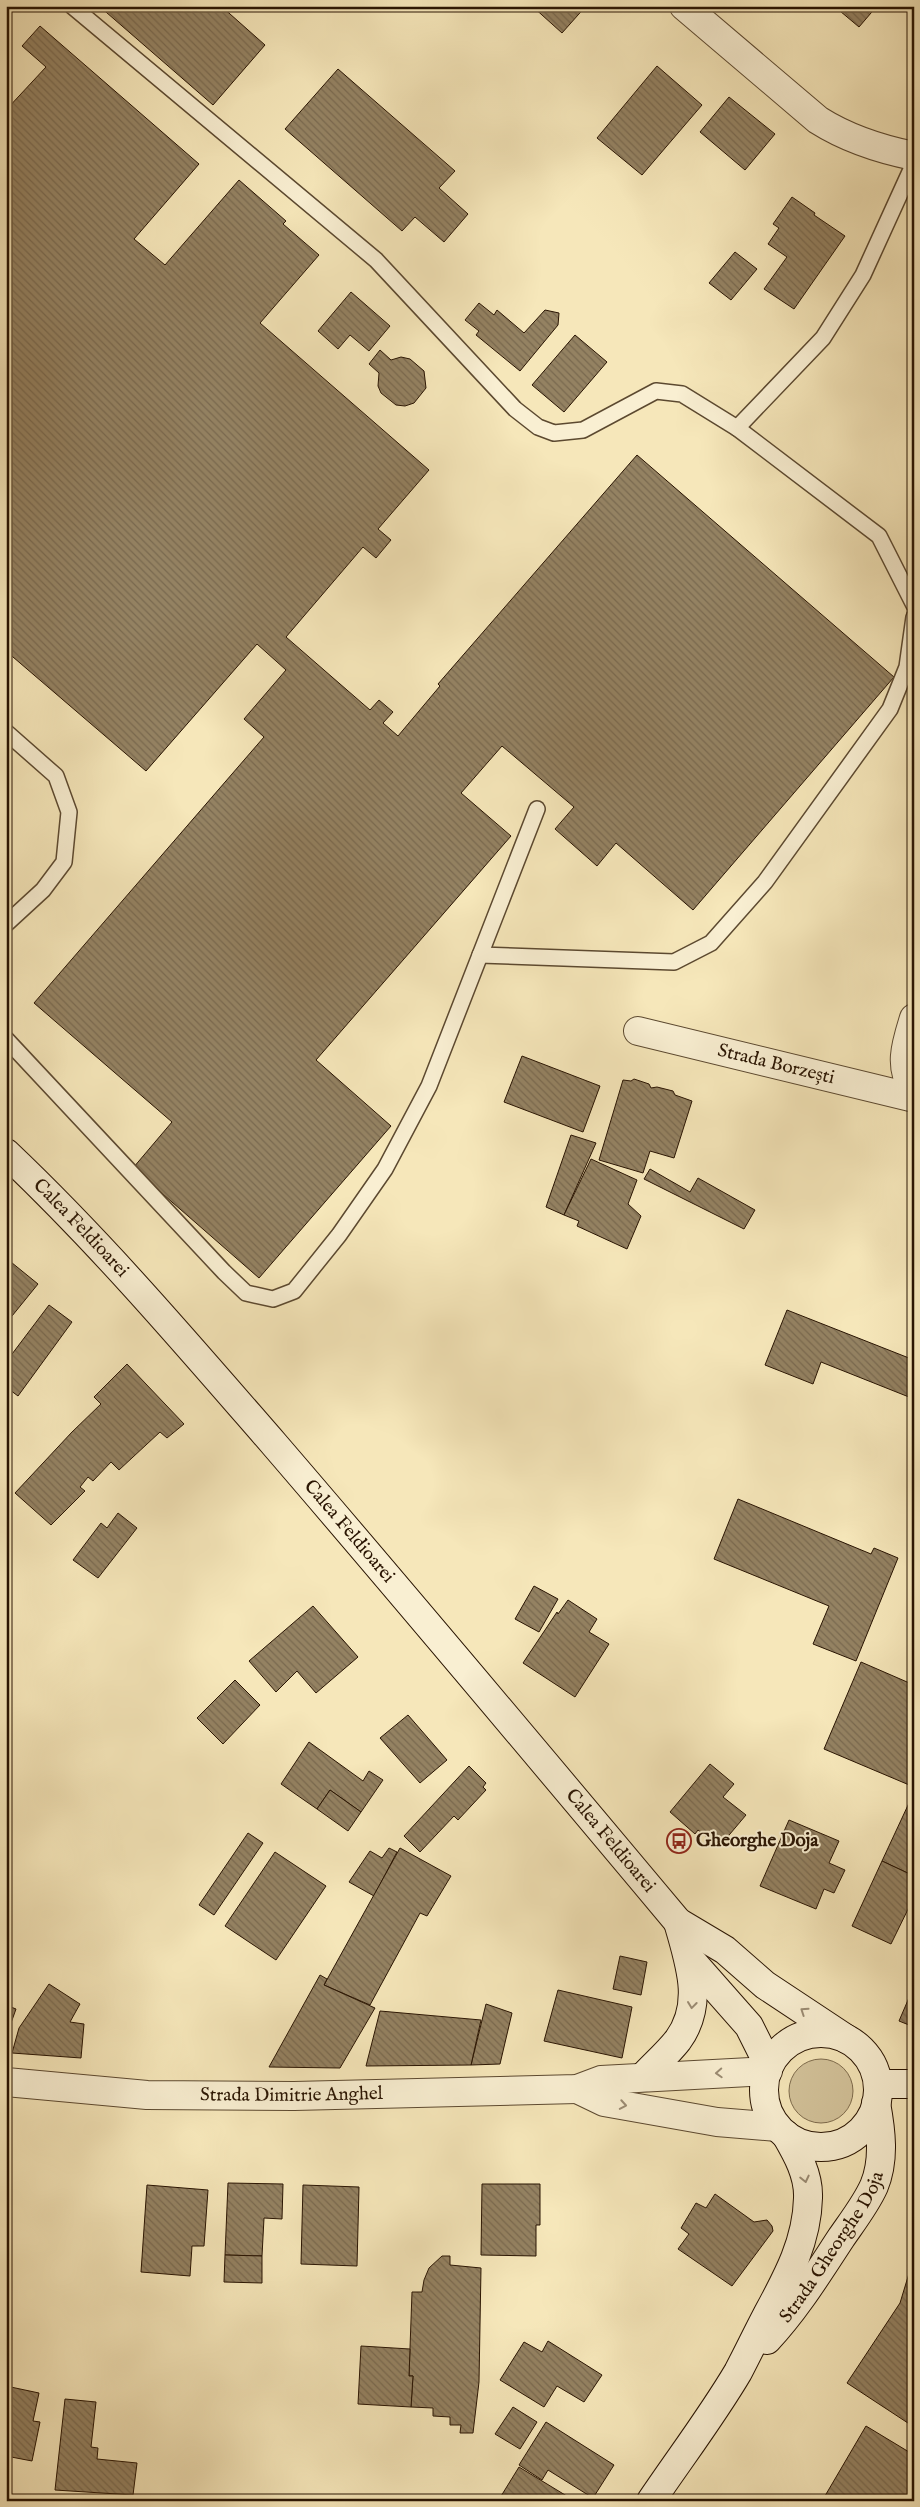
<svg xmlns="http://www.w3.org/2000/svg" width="920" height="2507" font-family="'IM FELL English',serif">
<defs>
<pattern id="building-back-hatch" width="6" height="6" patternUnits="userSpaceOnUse" patternTransform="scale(1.25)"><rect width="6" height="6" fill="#948262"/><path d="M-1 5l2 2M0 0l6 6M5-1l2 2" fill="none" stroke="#79694f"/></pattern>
</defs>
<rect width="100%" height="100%" fill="#f6e7ba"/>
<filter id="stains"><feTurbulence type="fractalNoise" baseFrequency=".004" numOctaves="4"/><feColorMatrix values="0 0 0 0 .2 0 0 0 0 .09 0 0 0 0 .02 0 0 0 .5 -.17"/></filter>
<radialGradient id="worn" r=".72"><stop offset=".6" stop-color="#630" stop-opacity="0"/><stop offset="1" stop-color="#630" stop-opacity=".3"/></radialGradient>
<circle fill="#d3c39b" stroke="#7e6c4e" cx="821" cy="2091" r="32"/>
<g fill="url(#building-back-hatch)" stroke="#291402">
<path d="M99 6H221L265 45 213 105Z"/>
<path d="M532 6H586L562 33Z"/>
<path d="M834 6H877L859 27Z"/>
<path d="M40 26 199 164 134 239 165 265 239 180 286 221 283 224 319 255 260 323 429 470 378 529 391 540 376 558 363 547 286 637 370 710 379 700 393 712 383 723 398 736 440 686 438 684 637 455 894 677 693 910 616 843 597 866 555 829 574 807 502 746 461 793 511 836 316 1060 391 1126 259 1278 133 1168 172 1122 34 1003 264 737 244 719 286 670 257 644 146 771 6 651V110L46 67 22 46Z"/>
<path d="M657 66 702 105 642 175 597 138Z"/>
<path d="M338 69 455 171 439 188 468 214 444 242 415 217 402 231 285 129Z"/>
<path d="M729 97 775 134 745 170 700 132Z"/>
<path d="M792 197 815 213 814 215 845 236 794 309 764 289 787 257 768 244 779 228 773 224Z"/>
<path d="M735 252 757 269 731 300 709 283Z"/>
<path d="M351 292 390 326 369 351 350 335 338 349 318 331Z"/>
<path d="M479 303 494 315 497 310 524 333 545 310 559 313 558 325 520 371 476 335 479 331 465 320Z"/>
<path d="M575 335 607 362 564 412 532 385Z"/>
<path d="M380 350 391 360 401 357 410 359 424 371 426 388 414 403 405 406 396 405 381 393 378 386 379 373 369 364Z"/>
<path d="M522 1056 600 1086 583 1132 504 1102Z"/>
<path d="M634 1079 649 1084 651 1088 657 1087 673 1091 675 1095 692 1101 674 1158 650 1151 643 1173 599 1160 623 1080 631 1081Z"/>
<path d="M571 1135 596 1143 564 1215 546 1207Z"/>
<path d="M591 1159 637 1180 628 1204 641 1216 627 1249 577 1226 579 1221 564 1215Z"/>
<path d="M650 1169 690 1192 698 1178 755 1210 744 1229 644 1179Z"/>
<path d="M6 1258 38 1284 12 1316 6 1312Z"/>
<path d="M49 1305 72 1322 18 1396 6 1387V1362Z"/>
<path d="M787 1310 914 1360V1399L821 1362 813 1384 765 1365Z"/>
<path d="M127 1364 184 1424 167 1438 160 1432 119 1470 111 1462 93 1481 88 1477 80 1487 85 1491 51 1525 15 1493 72 1432 101 1404 94 1397Z"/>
<path d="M738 1499 871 1554 874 1548 898 1558 856 1661 813 1644 829 1606 714 1559Z"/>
<path d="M118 1513 137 1528 98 1578 73 1560 101 1523 107 1528Z"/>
<path d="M534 1586 558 1599 539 1632 515 1619Z"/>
<path d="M568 1600 597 1619 589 1632 609 1644 575 1697 523 1663 557 1612 558 1614Z"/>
<path d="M313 1606 358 1657 316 1693 297 1671 276 1692 249 1661Z"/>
<path d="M861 1662 914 1685V1787L824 1749Z"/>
<path d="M235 1680 260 1705 223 1744 197 1718Z"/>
<path d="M408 1715 447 1760 420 1783 380 1738Z"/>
<path d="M309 1742 363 1781 369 1771 383 1780 361 1812 330 1790 317 1809 281 1784Z"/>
<path d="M710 1764 734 1784 723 1797 746 1815 719 1847 698 1830 695 1834 670 1812Z"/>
<path d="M469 1766 486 1783 483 1787 486 1790 458 1820 454 1816 420 1852 404 1836Z"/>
<path d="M330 1790 361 1812 348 1831 317 1809Z"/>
<path d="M909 1803 914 1805V1876L882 1861Z"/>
<path d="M789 1820 839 1841 829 1863 845 1870 834 1893 824 1889 816 1909 760 1886Z"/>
<path d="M248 1833 263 1843 214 1915 199 1905Z"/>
<path d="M389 1848 397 1852 374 1896 349 1882 370 1851 382 1858Z"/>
<path d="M400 1848 451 1876 427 1916 420 1913 370 2005 324 1985Z"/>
<path d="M275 1852 326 1886 276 1960 225 1926Z"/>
<path d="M882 1861 914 1876V1897L891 1944 852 1926Z"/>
<path d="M620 1956 647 1962 641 1995 613 1989Z"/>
<path d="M320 1975 327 1979 324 1985 375 2008 340 2068 269 2067Z"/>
<path d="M49 1984 80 2004 70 2022 84 2024 81 2058 12 2053 19 2028Z"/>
<path d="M914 1986V2027L899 2021Z"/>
<path d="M558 1990 632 2007 622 2058 544 2041Z"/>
<path d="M486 2004 512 2013 500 2064 471 2065Z"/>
<path d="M6 2005 16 2009 6 2037Z"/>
<path d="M380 2011 481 2020 471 2065 366 2066Z"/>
<path d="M228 2183 283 2184 282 2219 264 2218 262 2256 225 2255Z"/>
<path d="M482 2184H540V2225H536V2256L481 2255Z"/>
<path d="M147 2185 208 2190 204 2246H192L190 2276 141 2272Z"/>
<path d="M303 2185 359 2187 357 2266 301 2264Z"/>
<path d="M715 2194 754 2222 767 2220 772 2226 773 2231 732 2286 678 2249 689 2234 681 2228 696 2203 706 2208Z"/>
<path d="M225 2255 262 2256V2283L224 2282Z"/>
<path d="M442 2256H450V2265L481 2268 479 2382 473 2433H460L461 2425H450V2417L433 2416V2408L411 2407 413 2376H409L412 2292H422L424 2280 429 2268Z"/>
<path d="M914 2257V2427L847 2383 900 2303Z"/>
<path d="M548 2341 602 2375 584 2402 557 2386 544 2407 500 2380 524 2342 542 2352Z"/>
<path d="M361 2346 410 2349 409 2376H413L411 2407 358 2404Z"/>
<path d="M6 2386 39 2393 33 2421 40 2422 32 2461 6 2456Z"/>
<path d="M65 2399 96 2402 91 2447 98 2448 97 2459 137 2463 133 2495 55 2490Z"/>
<path d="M513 2407 537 2422 520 2449 495 2434Z"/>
<path d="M546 2422 614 2465 593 2498 548 2470 542 2480 519 2465Z"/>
<path d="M866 2426 914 2455V2487L905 2501H822Z"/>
<path d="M519 2467 575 2501H498Z"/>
</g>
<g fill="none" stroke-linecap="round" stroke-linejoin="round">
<defs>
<g id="service">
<path d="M72 6 376 260 515 409 538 427 554 433 583 430 656 391 682 394 737 428 823 338 863 275 914 163"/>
<path d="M737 428 879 536 914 605"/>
<path d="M6 732 56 776 69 812 64 862 43 890 6 924"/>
<path d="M480 955 674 962 711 943 765 882 890 709 907 667 914 617"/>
<path d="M6 1039 224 1272 246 1293 273 1299 294 1291 339 1235 385 1169 429 1086 537 809"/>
</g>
<g id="minor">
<path d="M684 6 818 120C848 139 879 149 914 156"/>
<path d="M914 1018C906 1044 898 1066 914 1091"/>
<path id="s1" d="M638 1031 914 1098"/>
</g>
<g id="tertiary">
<path id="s2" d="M6 2082 147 2095 294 2096 577 2089 601 2080 768 2071"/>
<path d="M577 2089 604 2102 717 2122 777 2127"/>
</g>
<g id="secondary">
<path id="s3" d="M6 1153C102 1244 187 1344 274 1444 410 1602 544 1762 678 1922L725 1950 765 1985 845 2038"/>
<path d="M689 1958 749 2026 769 2066"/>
<circle cx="821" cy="2090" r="57"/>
<path d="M643 2077C654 2065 668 2053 678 2040 705 2003 689 1962 678 1922"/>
<path d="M878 2084H914"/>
<path id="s4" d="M767 2340C796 2309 818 2273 841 2238 852 2222 866 2204 874 2186 885 2160 881 2130 876 2103"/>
<path d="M651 2501C680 2458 712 2416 738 2372 748 2353 757 2334 767 2315 787 2278 807 2242 808 2198 809 2175 797 2154 786 2135"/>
</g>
</defs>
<use href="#service" stroke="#5c4930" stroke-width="18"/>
<use href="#minor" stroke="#5c4930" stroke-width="30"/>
<use href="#tertiary" stroke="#5c4930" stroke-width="30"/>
<use href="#secondary" stroke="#291402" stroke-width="30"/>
<use href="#service" stroke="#f9efd2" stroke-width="15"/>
<use href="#minor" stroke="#f9efd2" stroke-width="28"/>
<use href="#tertiary" stroke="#f9efd2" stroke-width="28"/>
<use href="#secondary" stroke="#f9efd2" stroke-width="28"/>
</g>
<defs><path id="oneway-chevron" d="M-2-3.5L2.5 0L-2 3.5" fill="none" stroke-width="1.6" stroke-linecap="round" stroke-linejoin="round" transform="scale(1.25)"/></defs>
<g stroke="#9b8c74">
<use href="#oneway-chevron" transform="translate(692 2005) rotate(97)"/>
<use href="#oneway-chevron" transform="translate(804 2011) rotate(-146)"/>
<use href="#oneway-chevron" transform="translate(719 2073) rotate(177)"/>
<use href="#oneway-chevron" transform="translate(623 2105) rotate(10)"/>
<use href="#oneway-chevron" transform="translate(805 2179) rotate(77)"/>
</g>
<defs>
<symbol id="bus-ring" viewBox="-11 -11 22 22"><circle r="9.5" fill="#f9efd2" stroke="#8f2418" stroke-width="1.5"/><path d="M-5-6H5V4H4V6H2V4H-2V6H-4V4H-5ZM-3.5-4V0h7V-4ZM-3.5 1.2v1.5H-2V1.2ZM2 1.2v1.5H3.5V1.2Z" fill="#8f2418"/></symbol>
</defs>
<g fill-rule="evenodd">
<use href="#bus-ring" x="665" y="1827" width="28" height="28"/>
</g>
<g text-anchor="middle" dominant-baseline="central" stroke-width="4" stroke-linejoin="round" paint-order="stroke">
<g font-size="19" fill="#291402" stroke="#f9efd2">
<text stroke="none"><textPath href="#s1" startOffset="142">Strada Borzești</textPath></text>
<text stroke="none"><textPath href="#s3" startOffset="106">Calea Feldioarei</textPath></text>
<text stroke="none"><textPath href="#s3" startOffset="511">Calea Feldioarei</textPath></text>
<text stroke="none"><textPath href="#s3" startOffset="916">Calea Feldioarei</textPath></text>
<text stroke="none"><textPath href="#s2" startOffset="286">Strada Dimitrie Anghel</textPath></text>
<text stroke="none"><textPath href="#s4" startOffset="114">Strada Gheorghe Doja</textPath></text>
</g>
<g font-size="19" font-weight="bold" fill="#291402" stroke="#f9efd2" text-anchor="start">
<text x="696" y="1841">Gheorghe Doja</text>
</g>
</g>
<rect width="920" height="2507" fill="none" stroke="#f6e7ba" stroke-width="25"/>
<rect x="8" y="8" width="905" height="2492" fill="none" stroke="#291402" stroke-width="2.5"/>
<rect x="12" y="12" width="895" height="2482" fill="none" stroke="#291402"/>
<rect width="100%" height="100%" filter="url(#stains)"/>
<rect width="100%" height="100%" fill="url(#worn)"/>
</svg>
